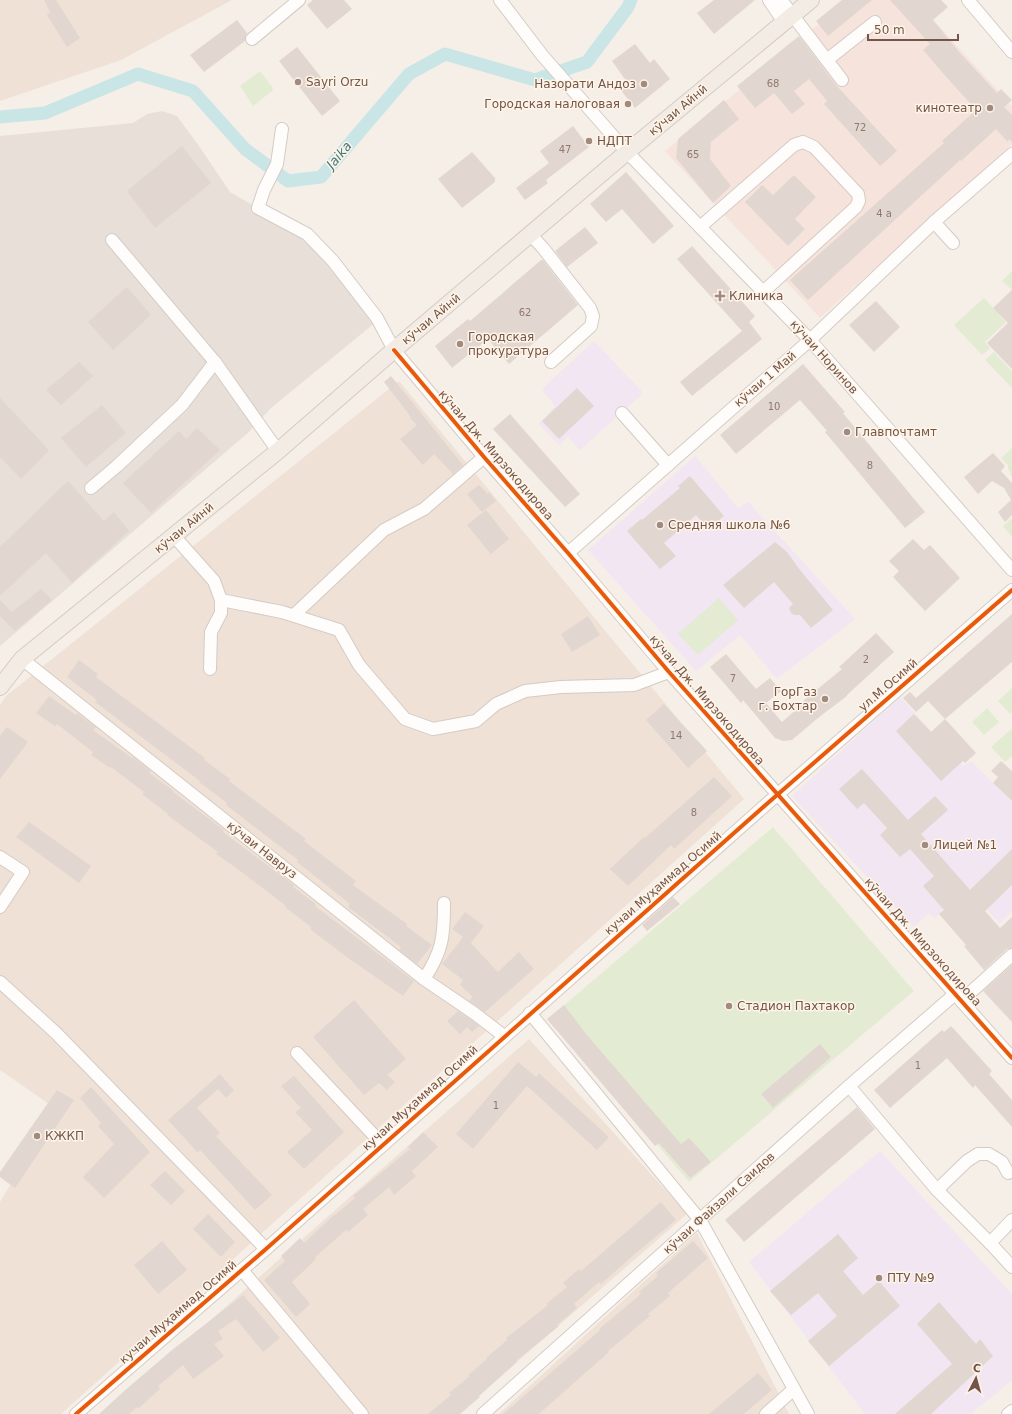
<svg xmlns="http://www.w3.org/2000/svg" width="1012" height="1414" font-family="'DejaVu Sans',sans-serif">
<rect width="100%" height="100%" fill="#f6efe8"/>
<g fill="#efe1d5">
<path d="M0 0H232L121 60 0 101Z"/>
<path d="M399 381 744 799 61 1414H0V1202L56 1109 0 1070V705L6 696Z"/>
<path d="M529 1039 687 1214 457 1414H104Z"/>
<path d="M697 1233 789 1414H499Z"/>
</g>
<path fill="#f6e3db" d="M848 0H915L1012 106V144L820 318 665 151Z"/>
<path fill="#e8dfd9" d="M162 111 177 116 199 146 230 192 291 227 339 259 376 322 271 408 249 432 0 646V136L133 123 147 114Z"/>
<g fill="#f1e6f1">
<path d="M594 341 643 393 580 450 568 437 559 445 539 424 555 406 542 389Z"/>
<path d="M695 456 738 508 748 502 855 619 777 679 740 635 696 671 588 550Z"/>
<path d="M900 697 963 766 971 761 1012 802V911L1000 923 966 888 935 918 929 913 914 927 792 796Z"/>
<path d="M880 1151 1012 1294V1380L971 1414H865L749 1262Z"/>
</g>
<g fill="#e3ecd3">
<path d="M260 71 273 88 272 91 253 106 240 86Z"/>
<path d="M1012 271V290L1002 281Z"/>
<path d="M984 298 1006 322 985 342 990 348 982 355 954 325Z"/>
<path d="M994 352 1012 371V388L985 360Z"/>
<path d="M1012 448V477L1008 469V465L1001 458Z"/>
<path d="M1012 518V537L1003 526Z"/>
<path d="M719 598 738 620 698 655 678 634Z"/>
<path d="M1012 688V712L1010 714 998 701Z"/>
<path d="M987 708 999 722 984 735 972 722Z"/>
<path d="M1011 729 1012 731V756L1005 762 991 747Z"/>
<path d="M773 827 914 991 689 1182 549 1018Z"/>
</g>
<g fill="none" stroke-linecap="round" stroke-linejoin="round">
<path stroke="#cae5e6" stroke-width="13" d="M0 117 45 113 138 74 193 91 245 149 288 181 321 177 409 74 445 54 535 80 587 62 628 7 631 0"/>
</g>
<g fill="#e2d7d0">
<path d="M44 0H56L80 38 67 47 47 15 50 12Z"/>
<path d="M313 0H344L352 9 327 29 307 5Z"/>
<path d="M714 0H755L714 34 697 13Z"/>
<path d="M842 0H872L828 36 816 21Z"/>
<path d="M890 0H941L948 7 933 20 960 53 997 93 1001 89 1012 100 1004 107 1012 115V142L1009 139 1008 142 996 129 961 161 960 160 808 300 790 280 944 143 942 141 976 110 941 71 923 50 930 44Z"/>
<path d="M237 20 247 33 245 37V41L204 72 190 55Z"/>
<path d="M799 36 836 85 897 151 880 166 824 104 827 101 809 79 794 91 805 104 792 114 774 93 755 108 737 86Z"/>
<path d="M635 44 650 63 654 59 670 79 635 108 619 88 627 82 612 61Z"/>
<path d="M297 47 340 101 322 116 279 61Z"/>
<path d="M724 100 739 119 711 142 710 159 731 186 713 203 676 158 678 139Z"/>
<path d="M573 126 589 147 546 180 548 183 525 200 516 188 549 163 540 151Z"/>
<path d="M182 146 211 183 155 228 127 191Z"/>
<path d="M472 152 495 178V182L462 208 438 179Z"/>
<path d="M626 172 674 226 653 244 622 209 606 222 590 204Z"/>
<path d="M794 175 816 197 795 219 805 229 788 246 745 202 762 185 773 195Z"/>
<path d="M585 227 598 243 567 267 555 251Z"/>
<path d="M692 246 755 316 749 322 762 339 692 396 680 382 742 331 677 259Z"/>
<path d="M541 260H543L578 305 509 364 488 339 452 368 435 346 468 319 470 321Z"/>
<path d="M127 287 151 315 113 350 88 322Z"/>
<path d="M1012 290V369L987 343 1008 323 993 308Z"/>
<path d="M876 301 900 327 874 352 849 325Z"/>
<path d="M79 362 93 376 61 405 46 390Z"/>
<path d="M803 364 845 412 843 413 925 512 905 528 825 432 827 431 800 400 736 454 720 435Z"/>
<path d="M391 376 463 465 453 474 434 454 423 465 400 439 417 425 410 418 411 417 384 382Z"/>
<path d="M577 388 594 406 559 439 542 421Z"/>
<path d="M0 398 49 450 21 479 0 457Z"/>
<path d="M102 405 126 433 86 467 61 438Z"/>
<path d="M510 414 580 494 565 507 493 429Z"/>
<path d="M197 428 220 450 151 513 123 483 179 431 186 439Z"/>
<path d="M993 453 1005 466 1001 471 1012 483V515L1005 522 998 512 1011 500 1004 488 992 481 978 494 964 477Z"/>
<path d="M690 476 724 516 708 529 696 515 664 543 676 556 660 569 627 531 641 519 642 520 680 488 678 486Z"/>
<path d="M68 481 104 521 114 512 129 531 72 583 46 553 0 596V547Z"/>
<path d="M479 485 488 494 489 492 496 501 482 512 467 494Z"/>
<path d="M486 510 509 539 491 554 467 525Z"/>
<path d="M913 539 924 550 930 545 960 578 925 611 893 577 899 571 889 561Z"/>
<path d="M775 542 787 552 800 570 833 610 811 628 800 615H794L791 613 789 608 793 604 774 582 744 608 723 585Z"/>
<path d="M41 589 52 600 15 631 0 616V600L12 612Z"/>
<path d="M1012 614V662L945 719 928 701 916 712 903 698 910 692 916 698Z"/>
<path d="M588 616 600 635 572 652 561 634Z"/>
<path d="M876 633 894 652 847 695V696L818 718 792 740 783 741 775 738 743 700 741 703 710 667 726 654 756 689 770 678 781 691 766 703 782 722 805 702 803 701 842 669 839 667Z"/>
<path d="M79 660 98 674 96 677 205 758 204 760 230 779 229 781 306 839 304 841 356 881 353 885 407 924 406 926 432 945 417 964 399 950 401 947 348 907 350 904 297 862 298 860 226 805 227 803 199 782 200 781 95 702 97 700 67 677Z"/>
<path d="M49 696 76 715 77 713 86 720 96 727 93 730 132 758 133 757 139 762 151 771 149 773 174 791 173 792 224 830 223 832 294 885 293 887 316 904 315 906 414 981 403 996 348 958 310 929 311 927 285 907 286 906 235 867 216 854 218 852 167 815 168 814 142 794 144 792 111 767 110 768 91 755 93 752 57 724 55 726 36 713Z"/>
<path d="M664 704 707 751 688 768 646 720Z"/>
<path d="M914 714 931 732 945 719 976 753 965 763 963 761 941 781 896 731Z"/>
<path d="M7 727 28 742 0 779V736Z"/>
<path d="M1001 761 1012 771V801L993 783 998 777 991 771Z"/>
<path d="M862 769 908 820 935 796 948 810 921 834 970 890 1012 849V885L985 911 1000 928 1012 917V948L1007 949 984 970 964 946 966 945 939 914 944 910 923 886 934 876 910 849 900 857 880 835 887 828 864 803 857 809 839 789Z"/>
<path d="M714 777 732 796 674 849 671 845 628 886 610 869 644 837 645 838Z"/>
<path d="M29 822 91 866 79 883 16 837Z"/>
<path d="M673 897 680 904 647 931 642 925Z"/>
<path d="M465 912 484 926 471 943 498 972 519 952 534 969 485 1012 469 1001 473 997 460 985 463 980 442 964 463 937 452 929Z"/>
<path d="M1012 965V1022L983 991Z"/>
<path d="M354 1000 406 1059 387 1075 395 1082 387 1090 379 1083 364 1095 313 1037Z"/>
<path d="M564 1005 586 1034 681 1144 689 1138 711 1162 690 1178 659 1143 655 1146 547 1019Z"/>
<path d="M458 1011 470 1019 479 1026 472 1032 467 1027 460 1034 447 1021Z"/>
<path d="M951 1026 992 1071 989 1074 1012 1100V1127L975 1085 973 1088 947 1058 890 1108 874 1090 942 1030 944 1032Z"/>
<path d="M820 1044 831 1057 773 1108 761 1094Z"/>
<path d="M518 1062 536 1077 539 1073 609 1137 597 1150 527 1086 473 1149 456 1134Z"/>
<path d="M220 1074 234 1090 226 1098 218 1089 197 1108 220 1133 216 1136 272 1195 255 1210 200 1150 198 1153 168 1120Z"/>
<path d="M294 1076 344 1132 304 1169 287 1152 312 1130 295 1112 301 1108 281 1086Z"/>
<path d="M91 1087 150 1152 104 1198 83 1177 114 1144 98 1126 101 1123 80 1098Z"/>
<path d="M57 1090 74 1100 15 1188 0 1177V1172Z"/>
<path d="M857 1107 875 1129 744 1242 725 1220Z"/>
<path d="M423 1132 438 1147 412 1171 416 1176 394 1195 389 1187 363 1209 368 1215 348 1232 346 1230 315 1257 316 1259 292 1282 310 1304 296 1317 264 1280 285 1261 281 1256 300 1238 304 1243 335 1214V1215L355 1198 353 1196 410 1149 408 1147Z"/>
<path d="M165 1171 185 1191 171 1205 150 1185Z"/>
<path d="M661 1202 676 1220 636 1253 601 1284 599 1282 574 1304 577 1308 557 1325 559 1326 516 1361 517 1362 479 1396 480 1397 460 1414H428L451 1395 449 1393 470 1376 468 1375 487 1359 486 1358 507 1340 506 1338 548 1305 546 1304 567 1287 563 1283 579 1269 581 1271Z"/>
<path d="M208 1214 235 1242 221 1257 193 1229Z"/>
<path d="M838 1234 858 1258 843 1271 863 1295 879 1281 900 1306 829 1366 808 1341 837 1316 818 1293 791 1315 770 1291Z"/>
<path d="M162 1241 187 1270 158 1294 134 1265Z"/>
<path d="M693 1241 708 1258 668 1293 670 1296 648 1314 650 1316 608 1351 609 1352 539 1414H503L600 1330 599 1329 641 1294 639 1292 658 1276 656 1273Z"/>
<path d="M243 1295 280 1338 263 1352 236 1319 218 1331 223 1339 214 1344 224 1356 193 1379 183 1365 158 1386 160 1389 138 1409 137 1407 129 1414H99L123 1392 172 1350Z"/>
<path d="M939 1302 976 1344 980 1339 993 1356 931 1414H895L952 1364 917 1324Z"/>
<path d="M758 1373 772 1390 744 1414H709Z"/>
</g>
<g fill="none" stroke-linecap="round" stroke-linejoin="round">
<defs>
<g id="minor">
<path d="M500 0 542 55 627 152 810 340 1012 570"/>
<path d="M769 0 784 22"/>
<path d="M781 0 842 80"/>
<path d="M968 0 1012 52"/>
<path d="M252 39 299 0"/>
<path d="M827 60 875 22"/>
<path d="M282 129 277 164 264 190 258 208 307 234 333 261 377 318 394 350 484 457 568 553 669 672 1012 1058"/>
<path d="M934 222 953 243"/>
<path d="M700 227 794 145 803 142 814 147 858 194 859 201 856 207 763 292"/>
<path d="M530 234 543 248 590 308 593 316 591 326 551 362"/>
<path d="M112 240 215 362 278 451"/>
<path d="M622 413 668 465"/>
<path d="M91 488 117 466 182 405 215 362"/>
<path d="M174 536 214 581 221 600V613L211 632 210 669"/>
<path d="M568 553 810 340 934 222 1012 154"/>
<path d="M221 600 282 612 339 630 359 665 405 719 433 729 476 721 496 704 525 691 561 687 634 685 669 672"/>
<path d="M294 615 384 530 424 509 484 457"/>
<path d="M22 659 424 979 474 1013 504 1036"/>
<path d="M0 857 23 872 0 907"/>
<path d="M424 979C443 951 444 935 444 903"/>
<path d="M0 982 56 1033 266 1249"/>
<path d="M961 1001 1012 955"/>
<path d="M530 1013 700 1220 808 1414"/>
<path d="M297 1053 383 1145"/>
<path d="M849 1086 937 1190 990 1243"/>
<path d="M937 1190 967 1161 978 1154H989L1002 1162 1008 1173"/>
<path d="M1012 1220 990 1243 1012 1267"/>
<path d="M242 1270 362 1414"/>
<path d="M76 1414 266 1249 761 809 1012 590"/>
<path d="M483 1414 849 1086 955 994"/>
<path d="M766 1414 794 1389"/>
<path d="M1008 1414 1012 1411"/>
</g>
<path id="major" d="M0 687 22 659 278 451 394 350 627 152 811 0"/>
</defs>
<use href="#minor" stroke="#d4cbc5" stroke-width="14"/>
<use href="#major" stroke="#d5cac5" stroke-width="18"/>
<use href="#minor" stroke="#fefdfc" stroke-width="12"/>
<use href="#major" stroke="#f2ece4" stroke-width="16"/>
<defs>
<g id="cycleway">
<path d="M394 350 484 457 568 553 669 672 1012 1058"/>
<path d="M76 1414 266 1249 761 809 1012 590"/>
</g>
</defs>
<use href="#cycleway" stroke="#fff4e8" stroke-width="6"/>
<use href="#cycleway" stroke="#e8590c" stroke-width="4"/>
</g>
<g fill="#a18b81" stroke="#fff4e8" stroke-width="1.5">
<circle cx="298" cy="82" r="4"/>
<circle cx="644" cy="84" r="4"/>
<circle cx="628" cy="104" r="4"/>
<circle cx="990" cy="108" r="4"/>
<circle cx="589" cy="141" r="4"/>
<path d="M718 290h4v4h4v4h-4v4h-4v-4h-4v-4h4z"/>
<circle cx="460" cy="344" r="4"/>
<circle cx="847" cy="432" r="4"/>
<circle cx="660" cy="525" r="4"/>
<circle cx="825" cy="699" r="4"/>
<circle cx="925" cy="845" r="4"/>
<circle cx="729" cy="1006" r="4"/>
<circle cx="37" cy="1136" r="4"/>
<circle cx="879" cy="1278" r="4"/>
</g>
<g text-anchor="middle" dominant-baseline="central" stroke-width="3" stroke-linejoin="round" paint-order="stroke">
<g font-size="10" fill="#90786d">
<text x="773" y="83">68</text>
<text x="860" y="127">72</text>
<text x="565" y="149">47</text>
<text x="693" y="154">65</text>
<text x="884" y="213">4 a</text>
<text x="525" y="312">62</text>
<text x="774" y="406">10</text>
<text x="870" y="465">8</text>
<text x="866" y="659">2</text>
<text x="733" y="678">7</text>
<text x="676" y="735">14</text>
<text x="694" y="812">8</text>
<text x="918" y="1065">1</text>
<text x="496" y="1105">1</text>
</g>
<g font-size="12" fill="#735549" stroke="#fff4e8" text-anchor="start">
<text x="306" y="82">Sayri Orzu</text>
<text x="636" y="84" text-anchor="end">Назорати Андоз</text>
<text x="620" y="104" text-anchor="end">Городская налоговая</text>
<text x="982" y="108" text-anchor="end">кинотеатр</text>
<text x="597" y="141">НДПТ</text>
<text x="729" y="296">Клиника</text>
<text x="468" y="337">Городская<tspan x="468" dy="14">прокуратура</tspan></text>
<text x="855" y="432">Главпочтамт</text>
<text x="668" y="525">Средняя школа №6</text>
<text x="817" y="692" text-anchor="end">ГорГаз<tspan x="817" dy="14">г. Бохтар</tspan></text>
<text x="933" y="845">Лицей №1</text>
<text x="737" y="1006">Стадион Пахтакор</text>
<text x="45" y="1136">КЖКП</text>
<text x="887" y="1278">ПТУ №9</text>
</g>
<g font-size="12" fill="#735549" stroke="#fff4e8">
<text transform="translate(678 110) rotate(-40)">кӯчаи Айнӣ</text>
<text transform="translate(431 319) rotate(-40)">кӯчаи Айнӣ</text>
<text transform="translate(824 357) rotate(48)">кӯчаи Норинов</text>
<text transform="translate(765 379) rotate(-41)">кӯчаи 1 Май</text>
<text transform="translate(496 455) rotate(49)">кӯчаи Дж. Мирзокодирова</text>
<text transform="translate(184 528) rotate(-39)">кӯчаи Айнӣ</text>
<text transform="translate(888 685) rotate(-41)">ул.М.Осимй</text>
<text transform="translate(707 700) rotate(49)">кӯчаи Дж. Мирзокодирова</text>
<text transform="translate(262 850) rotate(38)">кӯчаи Навруз</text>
<text transform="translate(663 883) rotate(-41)">кучаи Муҳаммад Осимй</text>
<text transform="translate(923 942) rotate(48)">кӯчаи Дж. Мирзокодирова</text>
<text transform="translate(420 1098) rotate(-42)">кучаи Муҳаммад Осимй</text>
<text transform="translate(719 1203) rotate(-42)">кӯчаи Файзали Саидов</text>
<text transform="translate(178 1312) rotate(-41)">кучаи Муҳаммад Осимй</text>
</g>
<g font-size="13" font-style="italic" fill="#40797f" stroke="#fff4e8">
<text transform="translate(339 155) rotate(-50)">Jaika</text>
</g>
</g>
<g transform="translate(976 1378) rotate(6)" stroke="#fff4e8" stroke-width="3" paint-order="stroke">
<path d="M0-3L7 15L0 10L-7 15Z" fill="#735549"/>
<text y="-6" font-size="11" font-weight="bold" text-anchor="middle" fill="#735549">С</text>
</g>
<path d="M868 34v6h90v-6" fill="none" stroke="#735549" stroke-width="2"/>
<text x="874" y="34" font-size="12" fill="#735549" stroke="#fff4e8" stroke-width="3" paint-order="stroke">50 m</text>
</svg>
